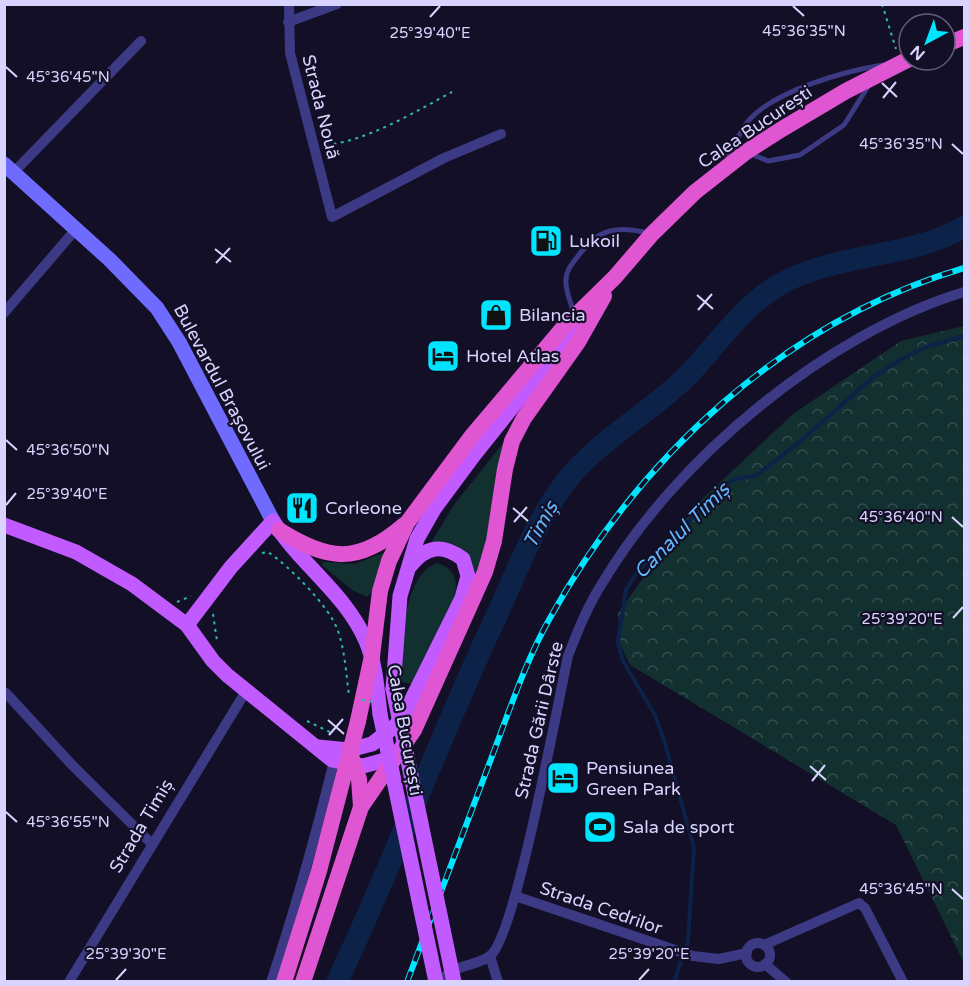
<svg xmlns="http://www.w3.org/2000/svg" width="969" height="986" font-family="'Varela Round',sans-serif">
<defs>
<pattern id="forest-crowns" width="20" height="18" patternUnits="userSpaceOnUse" patternTransform="scale(1.5)"><rect width="20" height="18" fill="#12302f"/><path d="M2 6a3 3 0 1 1 6 0M12 15a3 3 0 1 1 6 0" fill="none" stroke="#344d4e"/></pattern>
</defs>
<rect width="100%" height="100%" fill="#130f26"/>
<g fill="#12302f">
<path d="M508 437 491 526 476 574 472 565 428 548 453 506Z"/>
<path d="M385 552 371 593 367 597 352 590 322 565 323 562 355 564Z"/>
<path d="M437 563C454 568 458 580 455 595L411 684 402 682C397 653 404 573 437 563Z"/>
</g>
<path fill="url(#forest-crowns)" d="M964 326V963L896 825 630 665 620 644 618 613 697 504 793 414 901 341Z"/>
<g fill="none" stroke-linecap="round" stroke-linejoin="round">
<path stroke="#0c2248" stroke-width="4" d="M674 982 688 941 694 848 664 740 655 715 623 661 618 642 626 590 637 572 681 531 710 498 733 480 757 475 802 440 871 379 898 361 926 347 964 336"/>
<path stroke="#0c2248" stroke-width="22" d="M337 982C394 862 439 738 495 619 516 574 534 524 564 484 595 442 651 413 689 374 717 345 741 308 777 286 835 252 906 260 964 227"/>
<g stroke="#2fb8b0" stroke-width="2" stroke-dasharray="3 4.5" stroke-linecap="butt">
<path d="M882 4 896 49"/>
<path d="M326 145C367 141 415 112 452 92"/>
<path d="M262 553 268 552C289 566 330 607 338 631 345 651 346 674 349 695"/>
<path d="M177 602 191 596"/>
<path d="M213 614 217 641"/>
<path d="M307 721 332 733"/>
</g>
<g stroke="#3d3a85" stroke-width="5">
<path d="M751 154 768 161 800 155 844 125 869 85"/>
<path d="M727 159C734 146 740 130 750 119 777 90 845 71 883 65"/>
<path d="M573 312C571 302 565 290 566 280 566 270 572 264 578 256 598 229 616 225 648 233"/>
</g>
<g stroke="#3d3a85" stroke-width="10">
<path d="M289 4 290 53 332 217 444 158 501 134"/>
<path d="M288 22 337 4"/>
<path d="M14 172 141 41"/>
<path d="M4 313 76 229"/>
<path d="M6 693 72 765 152 844"/>
<path d="M515 896 693 956 719 959 747 953"/>
<circle cx="758" cy="955" r="12"/>
<path d="M764 945 859 903 865 908 903 982"/>
<path d="M490 956 498 982"/>
<path d="M765 964 786 982"/>
<path d="M69 982 246 691"/>
<path d="M271 982C295 910 315 838 333 765L328 757"/>
<path d="M439 982C456 962 478 967 491 955 516 933 558 702 568 656 578 630 588 605 603 582 677 458 826 334 964 292"/>
</g>
<path stroke="#6f6bff" stroke-width="15" d="M4 164 110 260 157 308 179 342 273 521"/>
<g stroke="#c25bff" stroke-width="15">
<path d="M4 525 76 552 132 584 187 625 213 661 227 675 332 760 363 766 396 757"/>
<path d="M187 625 231 567 273 521C300 564 346 594 366 641 376 664 377 690 380 714"/>
<path d="M393 689 400 596 417 539 434 509 474 455 590 310"/>
<path d="M318 747 349 750 372 744 395 726 405 713 462 598 468 576 463 559C442 543 426 546 410 566"/>
</g>
<g stroke="#e055d1" stroke-width="16">
<path d="M945 45 964 37"/>
<path d="M279 530C328 561 358 565 404 525"/>
<path d="M358 721 372 656 380 591 389 561 407 523 471 437 563 328 615 277 652 234 695 192 746 152 782 129 846 91 909 59"/>
<path d="M349 750 359 779 361 807"/>
<path d="M303 982 361 807 414 730 485 572 494 541 505 469 512 441 524 418 578 342 604 296"/>
</g>
<defs>
<path id="rail" d="M407 982C435 907 463 833 491 759 509 712 525 662 550 618 640 456 785 321 964 268"/>
</defs>
<use href="#rail" stroke="#00e5ff" stroke-width="6"/>
<use href="#rail" stroke="#130f26" stroke-width="4" stroke-dasharray="11" stroke-linecap="butt"/>
<path stroke="#2fb8b0" stroke-width="2" stroke-dasharray="3 4.5" stroke-linecap="butt" d="M362 700 373 702"/>
<g stroke="#c25bff" stroke-width="15">
<path d="M393 689 454 982"/>
<path d="M380 714 436 982"/>
</g>
<path stroke="#e055d1" stroke-width="16" d="M284 982 319 871 358 721"/>
</g>
<path fill="none" stroke="#d9d4ff" stroke-width="2" d="M793 6 804 16M430 17 440 6M6 67 17 77M882 83 897 97M883 98 896 82M952 144 963 154M215 249 231 262M216 263 230 248M697 295 713 309M698 310 712 294M6 440 17 450M6 505 16 493M513 508 528 521M952 517 963 527M514 522 527 507M953 618 963 607M328 720 344 734M329 735 343 719M810 766 826 780M812 781 825 765M6 812 17 822M952 889 963 899M116 980 126 969M639 980 649 969"/>
<defs>
<symbol id="fuel-square" viewBox="-11 -11 22 22"><rect x="-9" y="-9" width="18" height="18" rx="4" fill="#00e5ff" stroke="#130f26"/><path d="M-5.5-6h7V0h2V4h1.3V-2.5L3-4.5l.8-.8L6-3V5H2.5V1h-1V6h-7ZM-4.2-4.7v3.2H.2V-4.7Z" fill="#111"/></symbol>
<symbol id="shop-square" viewBox="-11 -11 22 22"><rect x="-9" y="-9" width="18" height="18" rx="4" fill="#00e5ff" stroke="#130f26"/><path d="M-5-2.5h2.3a2.7 3.5 0 0 1 5.4 0H5L5.5 6h-11ZM-1.5-2.5h3a1.5 2.3 0 0 0-3 0Z" fill="#111"/></symbol>
<symbol id="hotel-square" viewBox="-11 -11 22 22"><rect x="-9" y="-9" width="18" height="18" rx="4" fill="#00e5ff" stroke="#130f26"/><path d="M-6-4.5h1.5V1H6V5H4.5V3h-9V5H-6ZM-4 0a1.8 1.8 0 1 1 3.6 0ZM.5 0V-2.5h3Q6-2.5 6 0Z" fill="#111"/></symbol>
<symbol id="restaurant-square" viewBox="-11 -11 22 22"><rect x="-9" y="-9" width="18" height="18" rx="4" fill="#00e5ff" stroke="#130f26"/><path d="M-5-6h1v4h1v-4h1v4h1v-4h1v5L-1.5 .5V6h-2V.5L-5-1ZM5-6V6H3V1.5H1.5Q1.5-4 5-6Z" fill="#111"/></symbol>
<symbol id="stadium-square" viewBox="-11 -11 22 22"><rect x="-9" y="-9" width="18" height="18" rx="4" fill="#00e5ff" stroke="#130f26"/><path d="M0-5a6.5 5 0 1 0 0 10a6.5 5 0 1 0 0-10ZM-3.5-1.8h7v3.6h-7Z" fill="#111"/></symbol>
</defs>
<g fill-rule="evenodd">
<use href="#fuel-square" x="527" y="222" width="38" height="38"/>
<use href="#shop-square" x="477" y="296" width="38" height="38"/>
<use href="#hotel-square" x="424" y="337" width="38" height="38"/>
<use href="#restaurant-square" x="283" y="489" width="38" height="38"/>
<use href="#hotel-square" x="544" y="759" width="38" height="38"/>
<use href="#stadium-square" x="581" y="808" width="38" height="38"/>
</g>
<g text-anchor="middle" dominant-baseline="central" stroke-width="4.5" stroke-linejoin="round" paint-order="stroke">
<g font-size="18" fill="#d9d4ff" stroke="#130f26">
<text transform="translate(321 107) rotate(76)">Strada Nouă</text>
<text transform="translate(755 127) rotate(-34)">Calea București</text>
<text transform="translate(222 387) rotate(62)">Bulevardul Brașovului</text>
<text transform="translate(539 720) rotate(-77)">Strada Gării Dârste</text>
<text transform="translate(405 730) rotate(80)">Calea București</text>
<text transform="translate(141 826) rotate(-59)">Strada Timiș</text>
<text transform="translate(601 908) rotate(19)">Strada Cedrilor</text>
</g>
<g font-size="18" fill="#d9d4ff" stroke="#130f26" text-anchor="start">
<text x="569" y="241">Lukoil</text>
<text x="519" y="315">Bilancia</text>
<text x="466" y="356">Hotel Atlas</text>
<text x="325" y="508">Corleone</text>
<text x="586" y="768">Pensiunea<tspan x="586" dy="21">Green Park</tspan></text>
<text x="623" y="827">Sala de sport</text>
</g>
<g font-size="20" font-style="italic" fill="#62b6ff" stroke="#130f26">
<text transform="translate(541 525) rotate(-61)">Timiș</text>
<text transform="translate(682 531) rotate(-45)">Canalul Timiș</text>
</g>
</g>
<g font-size="15" text-anchor="middle" fill="#d9d4ff" stroke="#130f26" stroke-width="4.5" stroke-linejoin="round" paint-order="stroke">
<text x="804" y="36">45°36'35"N</text>
<text x="430" y="38">25°39'40"E</text>
<text x="68" y="82">45°36'45"N</text>
<text x="901" y="149">45°36'35"N</text>
<text x="68" y="455">45°36'50"N</text>
<text x="67" y="499">25°39'40"E</text>
<text x="901" y="522">45°36'40"N</text>
<text x="902" y="624">25°39'20"E</text>
<text x="68" y="827">45°36'55"N</text>
<text x="901" y="894">45°36'45"N</text>
<text x="126" y="959">25°39'30"E</text>
<text x="649" y="959">25°39'20"E</text>
</g>
<rect width="969" height="986" fill="none" stroke="#d9d4ff" stroke-width="12"/>
<g transform="translate(927 42) rotate(221)"><circle r="28" fill="#130f26" stroke="#625e7d" stroke-width="1.5"/>
<path d="M0-4.5L10 22L0 15L-10 22Z" fill="#00e5ff"/>
<text y="-9" font-size="16" font-weight="bold" text-anchor="middle" fill="#d9d4ff">N</text>
</g>
</svg>
